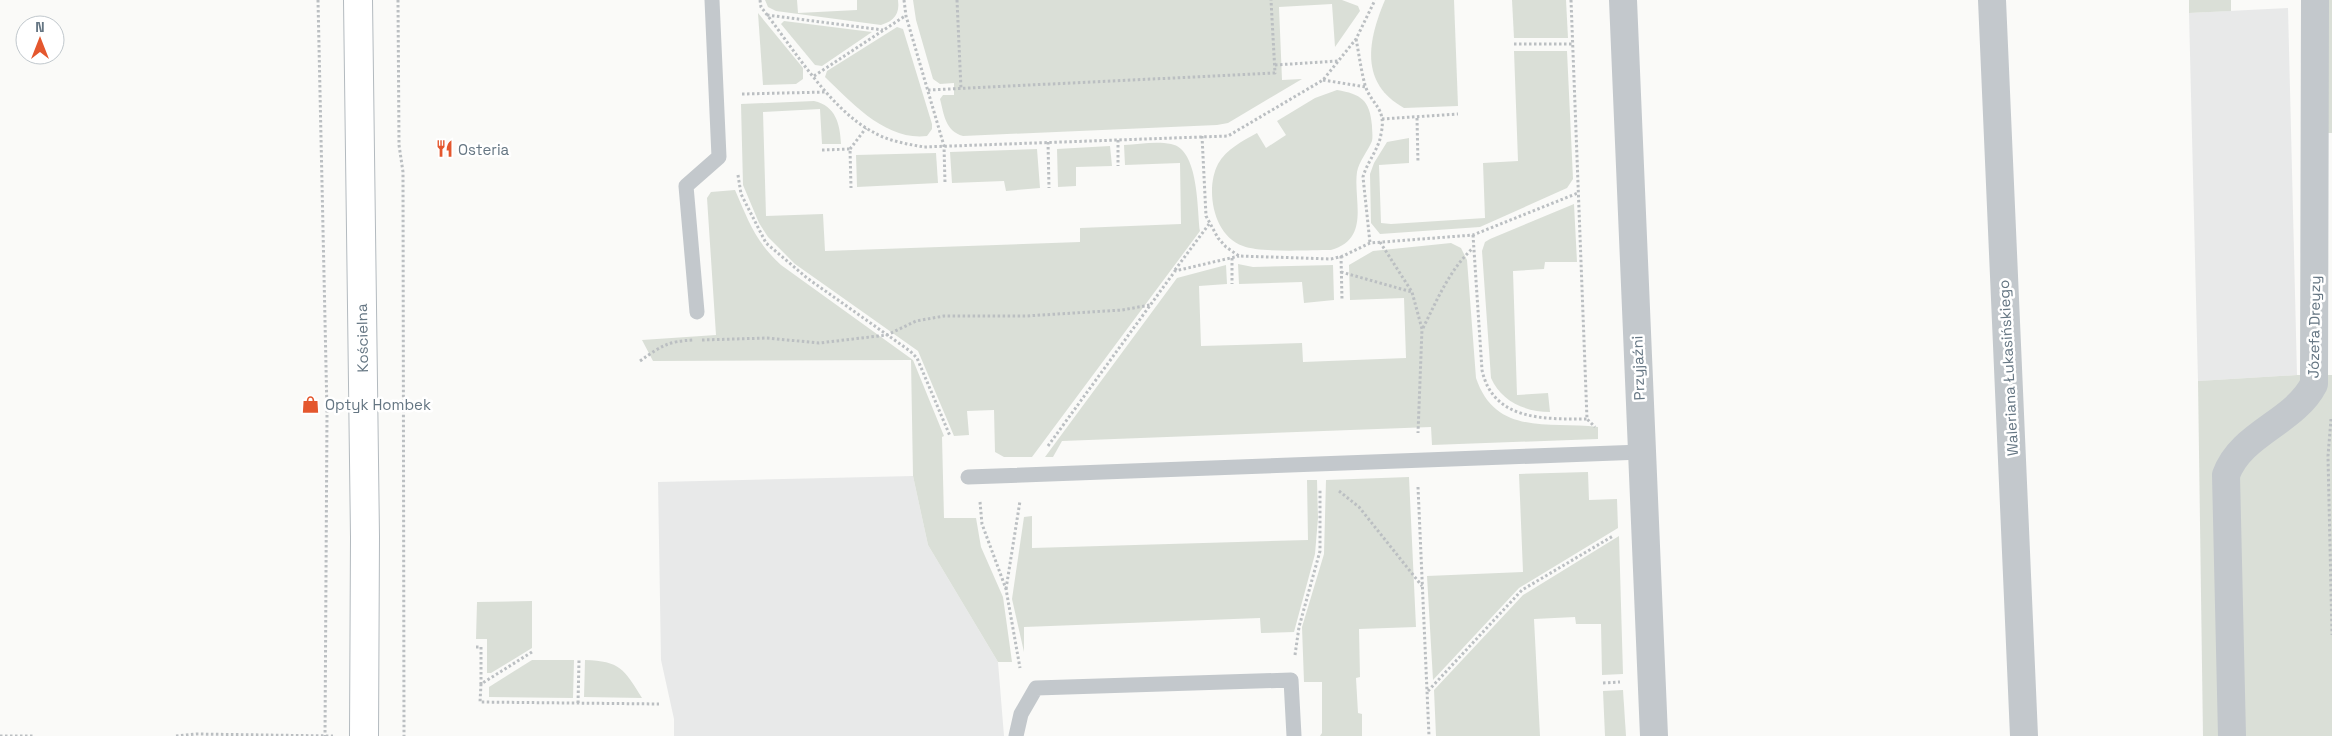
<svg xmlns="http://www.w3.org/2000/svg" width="2332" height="736" font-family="'Space Grotesk',sans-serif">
<rect width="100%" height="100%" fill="#fafaf8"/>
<g fill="#e8e9e9">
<path d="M2288 8 2297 375 2198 381 2189 13Z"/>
<path d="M913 476 928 545 998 662 1004 736H674V719L661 660 658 482Z"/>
</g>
<g fill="#dadfd7">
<path d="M765 0H797L798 13 857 10V0H898C900 14 894 21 881 25L776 11 768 7Z"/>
<path d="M913 0H1342L1358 6 1360 11 1335 47 1332 4 1279 7 1282 80 1302 79 1228 123 1217 125 963 136C945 131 944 114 940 99L943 95H954V83L940 84 933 79 916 20Z"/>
<path d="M1385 0H1454L1458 106 1404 108C1359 83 1368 40 1385 0Z"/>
<path d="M1512 0H1566L1568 38H1514Z"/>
<path d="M2189 0H2231V11L2189 13Z"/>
<path d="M2324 0H2332V133H2322Z"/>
<path d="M758 13 803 68V79L796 84 763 85Z"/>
<path d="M784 21 872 32 822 66 815 65 781 24Z"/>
<path d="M897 27 903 29 932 124V129L927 136C886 141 852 103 825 77L827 71Z"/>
<path d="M1514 51H1567L1573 179 1567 188 1480 227 1380 234 1371 223 1370 174 1374 163 1387 142 1409 138V163L1379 165 1381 223 1391 224 1485 218 1483 163 1518 161Z"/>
<path d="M1337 90C1361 94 1370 100 1372 126 1372 130 1373 136 1372 141 1368 151 1359 161 1357 172 1353 200 1371 239 1331 250 1309 250 1261 253 1243 246 1213 236 1205 189 1218 164 1226 149 1243 141 1257 133L1266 148 1286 135 1277 121 1315 98Z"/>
<path d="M814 101C836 106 840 124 841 144H822L820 109 763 112 766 216 823 214 825 251 1080 242V228L1181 224 1180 163 1125 165 1124 145C1139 144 1157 141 1171 144 1199 149 1197 209 1200 231L1032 457H1004L995 452 994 410 967 411 969 435 954 436 918 351 795 264 768 237 759 223 743 185 741 104Z"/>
<path d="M1110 146 1112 166 1076 167V186L1058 187 1057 149Z"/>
<path d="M1037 149 1040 188 1006 191 1004 181 952 183 950 152Z"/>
<path d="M936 153 938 183 857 187 856 155Z"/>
<path d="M735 190C749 222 755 241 781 265L913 360 944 436 942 437 944 518H976L981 547 1003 597 1012 662H998L928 545 913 476 911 360 653 361 642 340 716 335 707 198 711 192Z"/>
<path d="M1574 204 1577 262H1545L1544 269 1513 271 1517 395 1548 393 1550 412C1525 412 1501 401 1491 378L1482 251 1485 242 1490 239Z"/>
<path d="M1451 243 1461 248 1467 260 1476 378C1496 437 1550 421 1598 427V439L1432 445 1431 427 1062 441 1053 457H1045L1177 278 1226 265 1227 284 1199 286 1201 346 1302 343 1303 362 1406 358 1404 298 1350 300 1349 265 1373 251Z"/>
<path d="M1238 264 1253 267 1333 265 1334 300 1304 303 1302 282 1239 284Z"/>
<path d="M2297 375H2332V736H2203L2198 381Z"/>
<path d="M1588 472 1589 500 1617 499 1618 528 1519 588 1433 680 1427 576 1523 572 1519 474Z"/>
<path d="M1409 477 1416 627 1359 629 1360 677 1356 678 1358 713 1362 714V736H1320L1322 733V682H1304L1302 627 1324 554 1326 480Z"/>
<path d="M1307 480H1317L1318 518 1315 554 1294 632 1261 633 1260 618 1024 627V652L1012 599 1024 517 1032 516V548L1308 540Z"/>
<path d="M1619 536 1623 674 1602 675 1601 624H1576L1575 617 1534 619 1540 736H1436L1434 690 1523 595Z"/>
<path d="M532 601V648L491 673H487V639H476L477 602Z"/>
<path d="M532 660H574L573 698 489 697V687Z"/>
<path d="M585 660C620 661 624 669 642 698L584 697Z"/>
<path d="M1623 690 1626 736H1605L1603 691Z"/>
</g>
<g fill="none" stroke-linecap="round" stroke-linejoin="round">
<defs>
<path id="secondary" d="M358 0 365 537 364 736"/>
</defs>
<use href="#secondary" stroke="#b3babf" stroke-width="30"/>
<g stroke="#bbbfc2" stroke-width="3" stroke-dasharray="2.5 2.5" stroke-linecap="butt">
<path d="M318 0 327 412 325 736"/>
<path d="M398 0 399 145 403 172 404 736"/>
<path d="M760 0 761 7C792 46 829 109 873 132 888 141 907 144 924 147L1228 136 1323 80 1356 39 1375 0"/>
<path d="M904 0 906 16 944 146 945 183"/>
<path d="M957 0 961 89"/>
<path d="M1571 0 1587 419 1595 427"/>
<path d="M767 15 883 30"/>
<path d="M1356 39C1359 54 1361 70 1365 85 1371 105 1387 107 1381 134 1379 149 1367 162 1363 177L1370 243"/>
<path d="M1514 44H1573"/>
<path d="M1275 65 1338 61"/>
<path d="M814 76 905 16"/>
<path d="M1323 80 1366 87"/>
<path d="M928 90 1275 73 1271 0"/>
<path d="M742 94 826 92"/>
<path d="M1417 118 1418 163"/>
<path d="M1382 119 1458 114"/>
<path d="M1202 136 1206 216 1218 238 1226 247 1239 256 1331 259 1343 256 1370 243 1473 235 1578 193"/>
<path d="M1118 140V166"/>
<path d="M1048 142 1049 188"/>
<path d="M850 149 866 128"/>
<path d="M822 150 850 149 851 188"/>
<path d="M738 175 741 194 766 243 807 278 910 351 917 358 950 436"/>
<path d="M1473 235 1482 370C1493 421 1544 419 1587 419"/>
<path d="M1380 242 1412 292 1422 329 1418 433"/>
<path d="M1341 256 1342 300"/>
<path d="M1232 258V284"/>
<path d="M1175 270 1209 224"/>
<path d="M1341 272 1412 292"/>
<path d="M1423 328C1437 300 1450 269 1473 248"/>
<path d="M702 340 767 338 819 343 887 335 916 321 944 316H1026L1122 310 1150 305"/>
<path d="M640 361C661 346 668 341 694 340"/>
<path d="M2331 419 2328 456 2332 635"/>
<path d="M1048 446 1175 271 1239 256"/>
<path d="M1418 487 1429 736"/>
<path d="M1339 491 1359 507 1422 586"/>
<path d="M980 502 982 524 1006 589 1020 668"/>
<path d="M1006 589 1020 501"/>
<path d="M476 647H481V684"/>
<path d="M532 652 481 684 480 702 659 704"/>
<path d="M1295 655 1299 627 1320 551V489"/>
<path d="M1603 683 1620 682"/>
<path d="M1428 691 1522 590 1613 536"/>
<path d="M578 703 579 660"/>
<path d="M0 736H33"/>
<path d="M176 736 196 734 333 736"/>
</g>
<g stroke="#c3c8cc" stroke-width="15">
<path d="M697 312 686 186 719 157 712 0"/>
<path d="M968 477 1642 452"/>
<path d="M1016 736 1021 714 1036 688 1291 680 1294 736"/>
</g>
<g stroke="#c3c8cc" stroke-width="28">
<path d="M1623 0 1654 736"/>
<path d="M1992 0 2024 736"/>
<path d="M2232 736 2226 475C2241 433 2294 423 2314 384L2315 0"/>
</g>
<use href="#secondary" stroke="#fff" stroke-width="28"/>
</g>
<defs>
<symbol id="restaurant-bare" viewBox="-9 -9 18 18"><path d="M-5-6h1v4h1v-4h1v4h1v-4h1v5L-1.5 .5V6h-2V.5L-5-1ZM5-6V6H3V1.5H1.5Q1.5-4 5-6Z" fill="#e4572e" stroke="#fff" stroke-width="2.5" paint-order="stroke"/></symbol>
<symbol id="shop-bare" viewBox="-9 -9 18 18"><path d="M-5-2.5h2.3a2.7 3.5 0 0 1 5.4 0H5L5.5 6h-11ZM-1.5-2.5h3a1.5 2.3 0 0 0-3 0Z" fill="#e4572e" stroke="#fff" stroke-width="2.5" paint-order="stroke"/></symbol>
</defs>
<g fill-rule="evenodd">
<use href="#restaurant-bare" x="432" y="136" width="25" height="25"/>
<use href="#shop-bare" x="298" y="392" width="25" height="25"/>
</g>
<g text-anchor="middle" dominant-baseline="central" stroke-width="5" stroke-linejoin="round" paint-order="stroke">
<g font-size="15" fill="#657683" stroke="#fff" text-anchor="start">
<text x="458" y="149">Osteria</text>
<text x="325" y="404">Optyk Hombek</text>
</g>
<g font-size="15" fill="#657683" stroke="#fff">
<text transform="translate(2314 327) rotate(-89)">Józefa Dreyzy</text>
<text transform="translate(362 338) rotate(-91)">Kościelna</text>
<text transform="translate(1638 368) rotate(-92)">Przyjaźni</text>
<text transform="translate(2008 368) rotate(-93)">Waleriana Łukasińskiego</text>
</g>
</g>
<g transform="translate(40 40)"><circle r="24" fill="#ffffff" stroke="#c1c8cd"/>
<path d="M0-4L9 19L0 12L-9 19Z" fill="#e4572e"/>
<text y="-8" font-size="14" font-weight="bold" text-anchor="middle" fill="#657683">N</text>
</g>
</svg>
